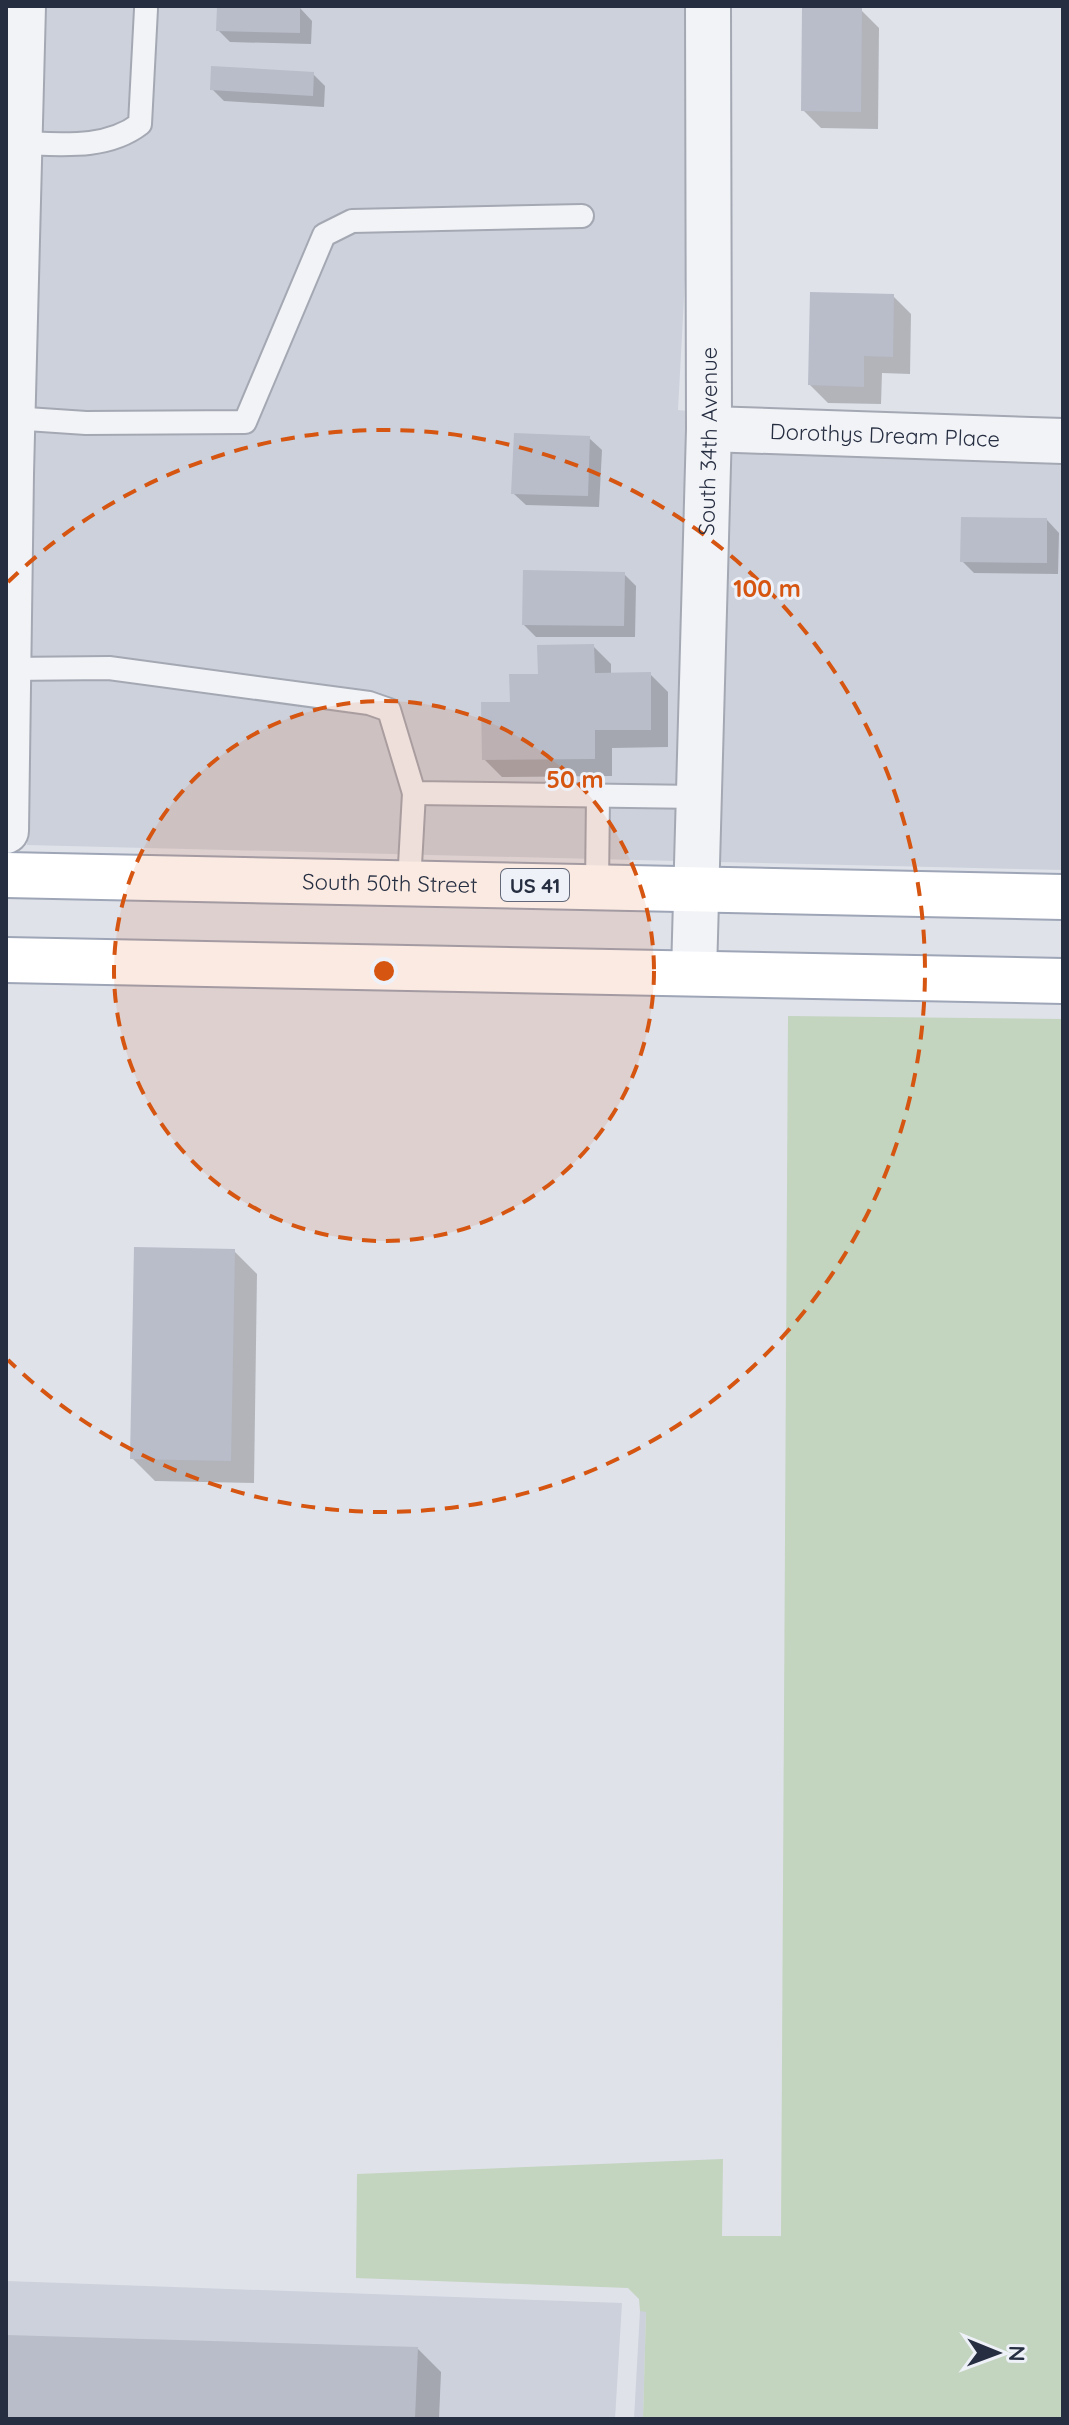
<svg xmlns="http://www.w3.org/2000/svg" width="1069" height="2425" font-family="Quicksand,sans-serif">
<rect width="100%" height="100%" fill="#dfe2e9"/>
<g fill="#cdd1db">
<path d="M44 6H687V242L678 410 688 411 676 861 27 845Z"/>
<path d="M729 449 1063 459V870L718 862Z"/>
<path d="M6 2281 622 2303 615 2419H6Z"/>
<path d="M640 2311H646L643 2419H634Z"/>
</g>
<path fill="#c3d4bf" d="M788 1016 1063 1019V2419H643L646 2312 640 2311 639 2299 628 2288 356 2278 357 2174 723 2159 722 2236H781Z"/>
<g fill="#0003">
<path d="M300 8 312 21 311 44 230 42 218 30Z"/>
<path d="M861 10 879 28 878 129 821 128 803 110Z"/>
<path d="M313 74 325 86 324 107 224 101 212 89Z"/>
<path d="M893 296 911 314 910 374 882 373 881 404 828 403 810 385Z"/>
<path d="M589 438 602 450 599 507 526 505 513 493Z"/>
<path d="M1047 520 1059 533 1058 574 974 573 962 561Z"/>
<path d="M624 574 636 586 635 637H536L524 625Z"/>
<path d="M593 646 611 664V675L650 674 668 692V747L612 748V776L502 777 484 759 512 704 540 676Z"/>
<path d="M234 1251 257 1274 254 1483 155 1481 132 1458Z"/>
<path d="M6 2337 418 2349 441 2372 439 2419H6Z"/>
</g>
<g fill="#b9bdc9">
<path d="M217 6 300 7V33L216 31Z"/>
<path d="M802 7 862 8 861 112 801 111Z"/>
<path d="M211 66 314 72 313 96 210 90Z"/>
<path d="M810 292 894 294 893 357 864 356V387L808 385Z"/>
<path d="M514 433 590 436 588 496 511 494Z"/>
<path d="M961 517 1047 518V563L960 562Z"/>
<path d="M523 570 625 572 624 626 522 625Z"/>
<path d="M594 644 595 673 651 672V730H595V759L482 760 481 702H510L509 674H538L537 645Z"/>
<path d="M134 1247 235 1249 231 1461 130 1459Z"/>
<path d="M6 2335 418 2347 415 2419H6Z"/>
</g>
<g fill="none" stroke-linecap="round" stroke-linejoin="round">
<defs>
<g id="lane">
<path d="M19 143C60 144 106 150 140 124L146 9"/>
<path d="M12 418 86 423 245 422 324 235 352 221 582 216"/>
<path d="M8 669 109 668 369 703 389 710 414 793 698 797"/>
<path d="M409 883 414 793"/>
<path d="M597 887 598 796"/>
</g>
<g id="street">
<path id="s1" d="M709 429 1063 441"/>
<path d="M6 831 11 474 23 6"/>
<path id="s2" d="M694 973 709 429 708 6"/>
</g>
<g id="primary">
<path id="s3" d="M6 875 1063 897"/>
<path d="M6 960 1063 981"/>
</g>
</defs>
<use href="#lane" stroke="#a4a8b3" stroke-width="26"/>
<use href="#street" stroke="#a4a8b3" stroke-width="48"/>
<use href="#primary" stroke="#9da5b6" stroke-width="48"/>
<use href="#lane" stroke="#f2f3f7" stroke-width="22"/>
<use href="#street" stroke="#f2f3f7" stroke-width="44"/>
<use href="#primary" stroke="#fff" stroke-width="44"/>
</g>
<circle cx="384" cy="971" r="270" fill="#d55511" fill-opacity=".12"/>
<g fill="none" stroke="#d55511" stroke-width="4" stroke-dasharray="14 10">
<circle cx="384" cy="971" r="270"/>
<path d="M8 582A541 541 0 1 1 8 1360"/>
</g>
<g text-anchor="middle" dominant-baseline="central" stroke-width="6" stroke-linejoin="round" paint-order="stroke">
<rect fill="#eef1f7" stroke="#626878" stroke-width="2" x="501" y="869" width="68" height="32" rx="6"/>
<g font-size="20" font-weight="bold" fill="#262e41">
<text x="535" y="885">US 41</text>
</g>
<g font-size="22" fill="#262e41" stroke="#eef1f7">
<text stroke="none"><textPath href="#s1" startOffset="176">Dorothys Dream Place</textPath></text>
<text stroke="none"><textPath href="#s2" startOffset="532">South 34th Avenue</textPath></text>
<text stroke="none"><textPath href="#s3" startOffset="384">South 50th Street</textPath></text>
</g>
</g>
<circle cx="384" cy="971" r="12" fill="#d55511" stroke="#eef1f7" stroke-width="4"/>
<g font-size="24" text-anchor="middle" font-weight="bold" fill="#d55511" stroke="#eef1f7" stroke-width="6" stroke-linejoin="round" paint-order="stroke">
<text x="767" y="597">100 m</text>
<text x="575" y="788">50 m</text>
</g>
<rect width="1069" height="2425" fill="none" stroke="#262e41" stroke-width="16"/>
<g transform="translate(997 2353) rotate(91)" stroke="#eef1f7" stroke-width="6" paint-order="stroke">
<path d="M0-6L14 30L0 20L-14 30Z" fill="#262e41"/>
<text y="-12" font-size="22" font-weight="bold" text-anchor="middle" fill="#262e41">N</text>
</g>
</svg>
